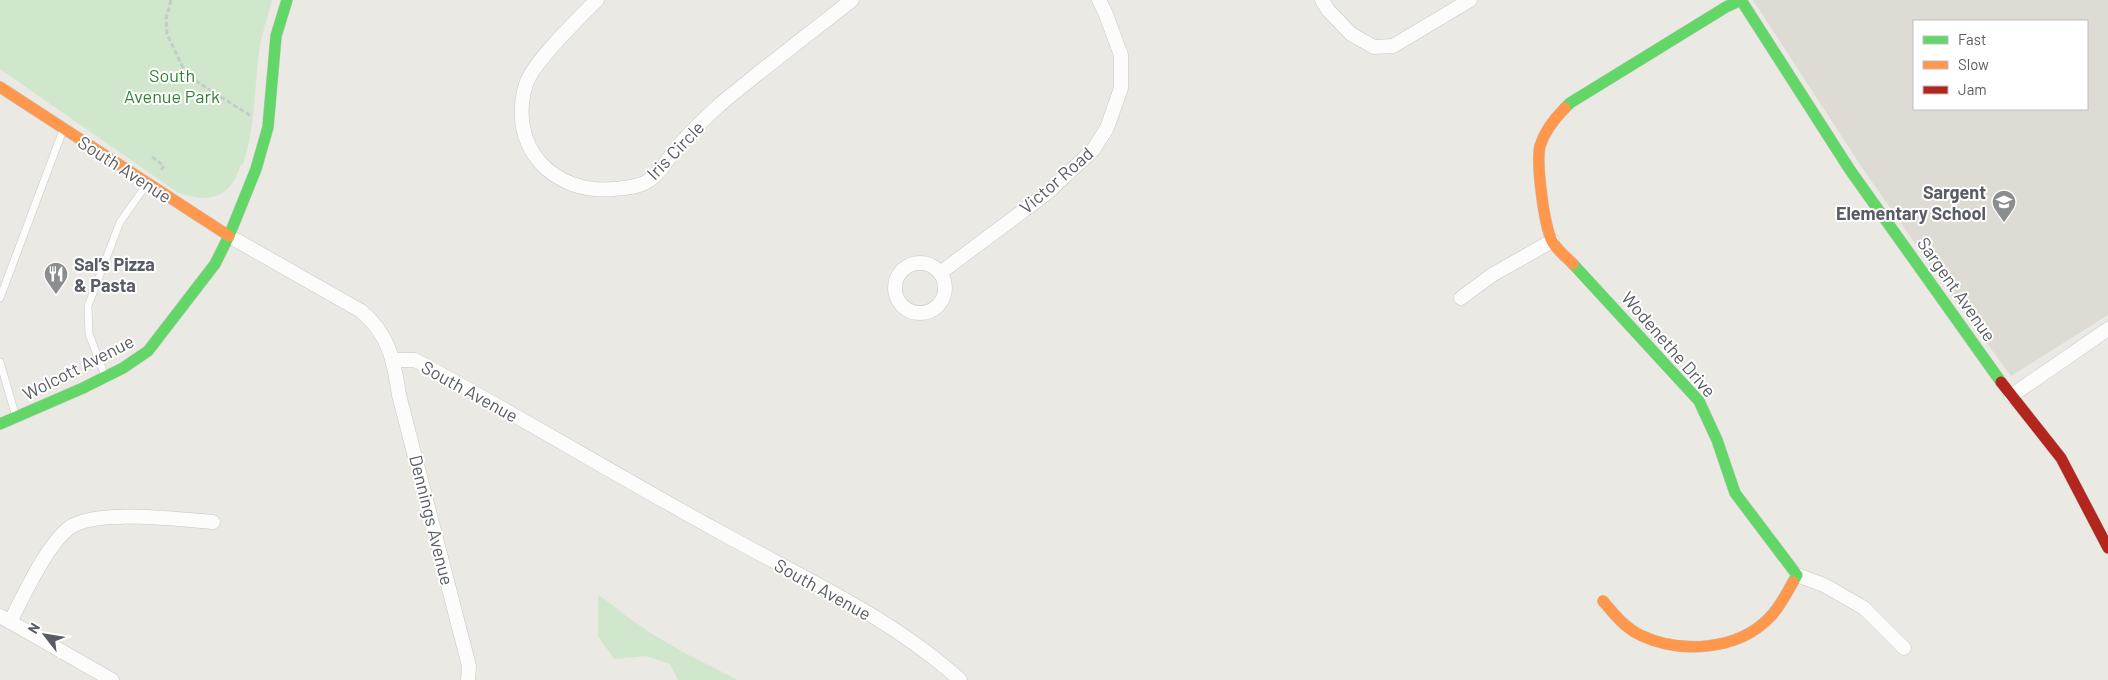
<svg xmlns="http://www.w3.org/2000/svg" width="2108" height="680" font-family="Barlow,sans-serif">
<rect width="100%" height="100%" fill="#eae9e3"/>
<path fill="#dddbd3" fill-rule="evenodd" d="M1753 0H2108V315L2011 376 1941 281 1861 166ZM1914 21H2087V109H1914Z"/>
<g fill="#d0e7cd">
<path d="M0 0H272C268 17 261 35 259 53 254 93 255 126 243 165L241 164C231 199 208 204 177 192L0 69Z"/>
<path d="M598 595C613 604 624 616 639 625 670 647 705 663 738 680H678L670 664 646 656 614 659 598 636Z"/>
</g>
<g fill="none" stroke-linecap="round" stroke-linejoin="round">
<defs>
<g id="lane">
<path d="M0 298 63 130"/>
<path d="M0 362 16 417"/>
<path d="M105 376 89 334 88 306 120 222 147 184"/>
</g>
<g id="street">
<path d="M597 0C579 18 533 62 526 84 507 146 552 195 615 189 626 188 639 187 648 181 661 173 670 155 680 144 691 132 703 120 715 109 728 97 743 86 756 75 788 50 820 25 852 0"/>
<path d="M1322 0 1328 10 1351 34 1374 47 1393 46 1470 0"/>
<path d="M229 236 361 311C389 334 394 361 399 395L469 666 468 680"/>
<circle cx="920" cy="288" r="25"/>
<path d="M940 273 1047 193 1093 150 1107 128 1121 88V55L1105 12 1099 0"/>
<path d="M1461 298 1492 275 1552 241"/>
<path d="M394 360H415C517 415 616 475 718 531 799 576 891 617 960 680"/>
<path d="M2011 396 2108 329"/>
<path d="M1797 575 1824 585 1864 608 1904 648"/>
<path d="M0 616 112 680"/>
<path d="M10 622C24 595 46 546 69 528 95 508 180 520 213 522"/>
</g>
<g id="fast">
<path d="M1741 0 1850 170 2001 382"/>
<path d="M1565 108 1570 103 1726 7 1741 0"/>
<path d="M1573 264 1699 401 1717 440 1735 493 1797 575 1793 582"/>
<path d="M0 424 83 388 123 368 148 351 215 264 229 236 256 169 268 127 276 36 287 0"/>
</g>
<g id="slow">
<path d="M0 87 229 236"/>
<path d="M1565 108C1554 119 1545 130 1540 146 1536 163 1544 225 1552 241 1556 249 1566 257 1573 264"/>
<path d="M1603 601C1614 614 1624 627 1640 635 1680 654 1738 651 1770 617 1780 607 1786 594 1793 582"/>
</g>
<path id="jam" d="M2001 382 2061 458 2108 548"/>
</defs>
<use href="#lane" stroke="#c7c8c7" stroke-width="8"/>
<use href="#street" stroke="#c7c8c7" stroke-width="15"/>
<use href="#fast" stroke="#c8c8c8" stroke-width="12"/>
<use href="#slow" stroke="#c8c8c8" stroke-width="12"/>
<use href="#jam" stroke="#c8c8c8" stroke-width="12"/>
<g stroke="#c6ccc9" stroke-width="3" stroke-dasharray="5 2.5" stroke-linecap="butt">
<path d="M171 0 166 19 167 34 184 70 196 81 251 116"/>
<path d="M152 157 164 166 160 172"/>
</g>
<use href="#lane" stroke="#fcfcfb" stroke-width="7"/>
<use href="#street" stroke="#fcfcfb" stroke-width="14"/>
<use href="#fast" stroke="#63d668" stroke-width="11"/>
<use href="#slow" stroke="#ff974d" stroke-width="11"/>
<use href="#jam" stroke="#b3261e" stroke-width="11"/>
</g>
<defs>
<symbol id="school-pin" viewBox="-11 -11 22 30"><path d="M0 17L-7.5 6A9.5 9.5 0 1 1 7.5 6Z" fill="#8c8d8f" stroke="#fff"/><path d="M0-5L7-2L0 1L-7-2ZM-4 1L0 2.5L4 1V4Q0 6-4 4Z" fill="#fff"/></symbol>
<symbol id="restaurant-pin" viewBox="-11 -11 22 30"><path d="M0 17L-7.5 6A9.5 9.5 0 1 1 7.5 6Z" fill="#8c8d8f" stroke="#fff"/><path d="M-5-6h1v4h1v-4h1v4h1v-4h1v5L-1.5 .5V6h-2V.5L-5-1ZM5-6V6H3V1.5H1.5Q1.5-4 5-6Z" fill="#fff"/></symbol>
</defs>
<g fill-rule="evenodd">
<use href="#school-pin" x="1990" y="188" width="28" height="38"/>
<use href="#restaurant-pin" x="42" y="260" width="28" height="38"/>
</g>
<g text-anchor="middle" dominant-baseline="central" stroke-width="4" stroke-linejoin="round" paint-order="stroke">
<g font-size="18" fill="#308235" stroke="#fff">
<text x="172" y="75">South<tspan x="172" dy="21">Avenue Park</tspan></text>
</g>
<g font-size="18" fill="#595c62" stroke="#fff">
<text transform="translate(675 150) rotate(-46)">Iris Circle</text>
<text transform="translate(125 169) rotate(33)">South Avenue</text>
<text transform="translate(1056 180) rotate(-41)">Victor Road</text>
<text transform="translate(1957 289) rotate(55)">Sargent Avenue</text>
<text transform="translate(1669 344) rotate(49)">Wodenethe Drive</text>
<text transform="translate(78 367) rotate(-27)">Wolcott Avenue</text>
<text transform="translate(470 391) rotate(29)">South Avenue</text>
<text transform="translate(432 520) rotate(76)">Dennings Avenue</text>
<text transform="translate(823 589) rotate(29)">South Avenue</text>
</g>
<g font-size="18" font-weight="bold" fill="#595c62" stroke="#fff" text-anchor="end">
<text x="1986" y="192">Sargent<tspan x="1986" dy="21">Elementary School</tspan></text>
<text x="74" y="264" text-anchor="start">Sal’s Pizza<tspan x="74" dy="21">&amp; Pasta</tspan></text>
</g>
</g>
<rect x="1913" y="20" width="175" height="90" fill="#ffffff" stroke="#bdbec0"/>
<rect x="1923" y="36" width="25" height="8" fill="#63d668" stroke="#bdbec0"/>
<text x="1958" y="45" font-size="15" fill="#595c62">Fast</text>
<rect x="1923" y="61" width="25" height="8" fill="#ff974d" stroke="#bdbec0"/>
<text x="1958" y="70" font-size="15" fill="#595c62">Slow</text>
<rect x="1923" y="86" width="25" height="8" fill="#b3261e" stroke="#bdbec0"/>
<text x="1958" y="95" font-size="15" fill="#595c62">Jam</text>
<g transform="translate(45 635) rotate(301)" stroke="#ffffff" stroke-width="4" paint-order="stroke">
<path d="M0-4L9 19L0 12L-9 19Z" fill="#595c62"/>
<text y="-8" font-size="14" font-weight="bold" text-anchor="middle" fill="#595c62">N</text>
</g>
</svg>
